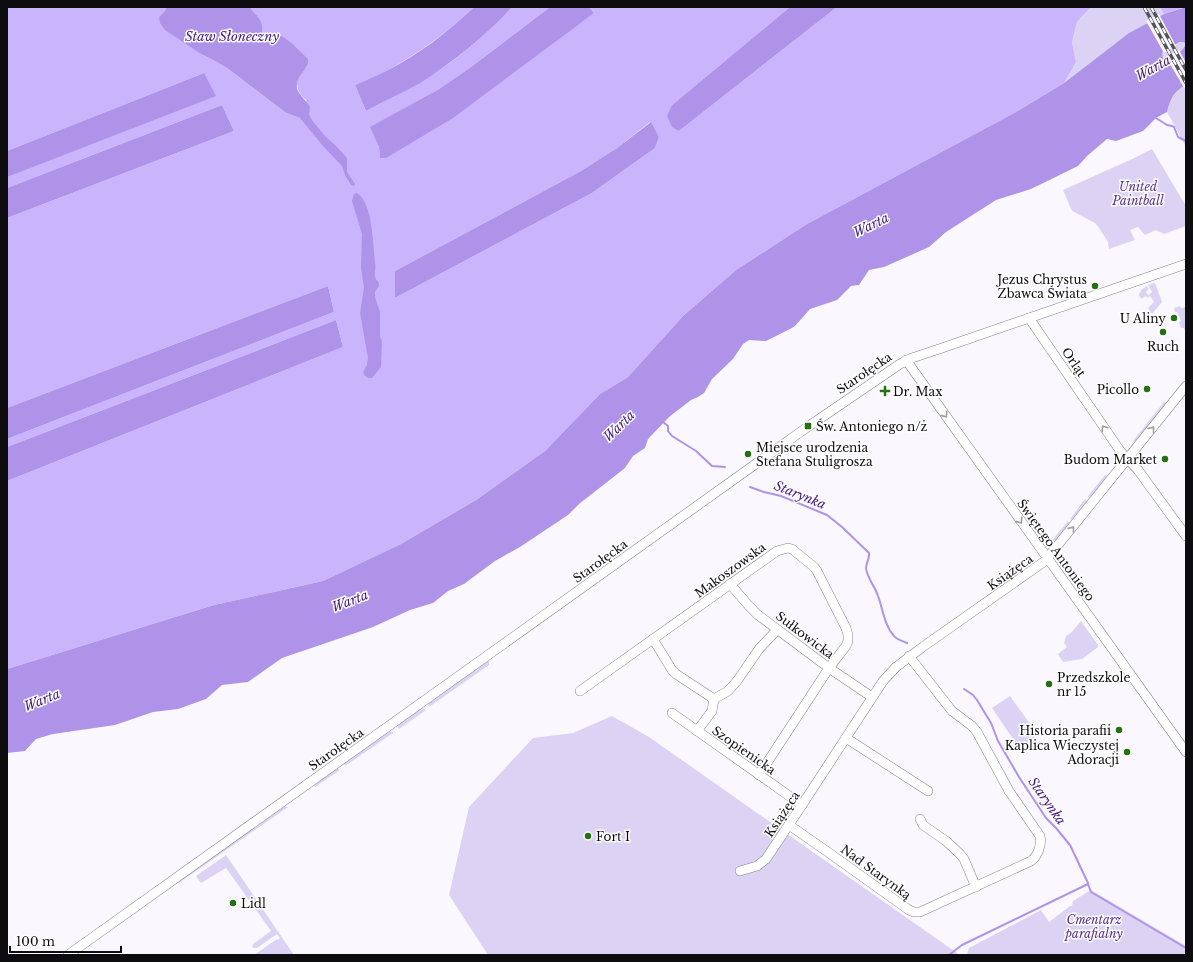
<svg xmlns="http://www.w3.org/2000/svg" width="1193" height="962" font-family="'Libre Baskerville',serif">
<rect width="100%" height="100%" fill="#faf8fe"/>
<g fill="#dcd3f4">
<path d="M1091 7H1160L1164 14 1129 33 1064 83 1076 62 1072 42 1077 22Z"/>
<path d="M1183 41 1186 43C1184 52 1172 57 1164 59 1162 57 1162 54 1163 51Z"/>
<path d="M1186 85V147L1167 112C1171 98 1173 92 1186 85Z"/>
<path d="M1152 149 1186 206V226L1164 234 1156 230 1145 235 1138 227 1130 230 1135 240 1109 249 1108 242 1099 228 1095 223 1072 211 1063 190 1132 159Z"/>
<path d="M1155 283 1162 302 1152 314 1148 308 1154 302 1150 296 1148 298 1146 296 1141 299 1139 295 1141 290 1147 286 1149 289 1146 292 1148 295 1152 292 1148 285Z"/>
<path d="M1180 306 1181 308 1186 307V334L1184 328H1181L1179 322 1181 321 1177 312H1175L1174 308Z"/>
<path d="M1164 402 1167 403 1137 442H1135L1133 441Z"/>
<path d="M1105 475 1107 476 1108 479 1090 498 1088 496Z"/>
<path d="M1085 499 1087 501 1072 520 1070 519Z"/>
<path d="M1068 521 1070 523 1054 543 1053 539Z"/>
<path d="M1081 621 1098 645V647L1082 659 1063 662 1058 654 1067 647 1064 643 1066 636 1072 632Z"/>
<path d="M489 660V665L429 707 428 703Z"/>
<path d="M1010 696 1038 735 1019 748 992 708Z"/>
<path d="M422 708 426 710 399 729 397 725Z"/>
<path d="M612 716 649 737 957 953 956 955H488L449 895 469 807 533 738 573 733Z"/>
<path d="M390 731 393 733 345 766 344 763Z"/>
<path d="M337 768 340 770 315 787 314 785Z"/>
<path d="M284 806 288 807 179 883 178 882Z"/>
<path d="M226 855 294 955H254L277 939 278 940 280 938 277 934 257 948H254L252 947 253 944 271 931 226 868 201 883 196 876Z"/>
<path d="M1091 890 1186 946V955H967L969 948 1041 910 1049 922 1070 906H1072L1073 901Z"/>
</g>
<g fill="#cab5fc" fill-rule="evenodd">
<path d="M7 7H166L165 11 201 54 213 60 227 68 286 113 300 118 309 114 306 100C294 90 294 77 307 67L270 35 266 36 263 34C261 30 263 26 261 21 258 16 253 12 250 7H474C448 32 418 54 386 71 376 76 366 80 355 85L366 111C384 101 403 93 420 82 454 62 485 36 512 7H550L471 67 439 89 371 127 379 147 380 157 594 13 589 7H790L672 105 679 131 837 7H1091L1077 22 1072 42 1076 62 1064 83 1016 112 807 224 736 270 683 316 628 377 600 394 545 451 476 500 401 544 323 581 214 605 7 669V481L343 347 336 320 7 447V439L334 312 328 286 7 408V218L234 131 222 105 7 188V177L204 73 7 151ZM650 122 659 137 655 148 592 193 395 298V271L581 171 617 148Z"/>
<path d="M1160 7H1185L1164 14Z"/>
</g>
<g fill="#ae93e9" fill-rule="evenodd">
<path d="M166 7H250C253 12 258 16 261 21 263 26 261 30 263 34 268 37 273 33 278 35 290 39 299 51 308 59 310 70 295 74 297 88 298 94 307 101 310 107L309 114 311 119 325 136 337 147 347 158V172L355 184 354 186 351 185 345 175 342 166 323 146 300 118 286 113 227 68 213 60 201 54 165 30 160 23 159 17 165 11Z"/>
<path d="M474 7H512C486 36 453 62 420 83 403 93 384 101 366 111L355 85C366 80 376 76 386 71 418 55 448 32 474 7Z"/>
<path d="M550 7H589L594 13 453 118 386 158H380L379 147 370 127 439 89 471 67Z"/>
<path d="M790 7H837L679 131 672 127 667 116 672 105Z"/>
<path d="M1186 7V85C1173 92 1171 98 1167 112L1156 118 1143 131 1116 141 1107 139 1087 156 1078 166 1031 189 996 200 946 232 929 247 884 267 869 270 859 285 851 286 837 300 810 309 795 326 790 329 766 341 749 340 743 344 733 359 712 379 704 393 698 397 691 400 669 417 648 439 645 448 633 456 625 468 579 504 568 515 520 547 495 561 464 584 448 591 433 603 410 610 373 627 282 658 248 682 222 685 206 699 178 709 153 712 115 725 53 734 36 739 25 751 7 753V669L214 605 323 581 401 544 476 500 545 451 600 394 628 377 683 316 736 270 807 224 1016 112 1064 83 1129 33 1164 14ZM1180 42H1183L1186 43C1184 52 1172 57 1164 59 1162 57 1162 54 1163 51Z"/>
<path d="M204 73 216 96 7 177V151Z"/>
<path d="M222 105 234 131 7 218V188Z"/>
<path d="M651 122 659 137 655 148 592 193 395 298V271L581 171 617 148Z"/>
<path d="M357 193C373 203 373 246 375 263 377 270 371 275 379 283V286L375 292V297L380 312V337L382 341 381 367 372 378C367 378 365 377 363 372L367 365 368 358 360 313 364 288 361 268 362 234 352 201 354 194Z"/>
<path d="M328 286 334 312 7 439V408Z"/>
<path d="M336 320 343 347 7 481V447Z"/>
</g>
<g fill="#faf8fe">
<path d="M1159 14 1176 46 1164 53 1146 21Z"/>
<path d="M1179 50 1186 63V87L1184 88 1166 57Z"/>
</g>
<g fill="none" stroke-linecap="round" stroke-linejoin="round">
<g stroke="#ae93e9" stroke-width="2">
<path d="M1156 118 1167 125 1172 126 1174 127 1178 137 1186 141"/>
<path d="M663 422 668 426V431L672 436 696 451 712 466 725 467"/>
<path d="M750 487 764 492 781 496 827 515 842 527 869 553C870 558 866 563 866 568 867 578 875 586 878 596 883 609 884 625 894 636 897 640 903 641 907 643"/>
<path d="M1088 884 1091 892 1186 948"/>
<path d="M949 955 962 945 1088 884V883L1070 845 1056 828 1046 818 1019 777 998 741 991 723 977 700 973 695 964 689"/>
</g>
<defs>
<g id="minor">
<path d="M1029 318 1121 452 1138 470 1186 536"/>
<path d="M906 360 1186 752"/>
<path d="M730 584 749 606 758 615 829 668 872 697"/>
<path d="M653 639 672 670 676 674 714 699"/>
<path d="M580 691 777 551 788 548 792 549 814 567 817 571 846 628 848 635V641L846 646 829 668 759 775"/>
<path d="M714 699 728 691 737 681 759 649 777 630"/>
<path d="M672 713 802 805"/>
<path d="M697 731 712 711 714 699"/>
<path d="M846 738 928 791"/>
<path d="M920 819 923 825 946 841 960 854 964 859 976 887"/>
<path d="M789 825 825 850 909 910 914 912H920L1031 861C1038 856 1042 844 1040 836L1009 791 977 732 972 726 952 711 909 656"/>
<path d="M740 871 757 866 766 859 802 805 883 681 896 667 924 646 1045 561 1186 386"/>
<path d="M68 955 806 428 900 364 912 358 942 348 1186 264"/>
</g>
</defs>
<use href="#minor" stroke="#84828a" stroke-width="10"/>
<use href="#minor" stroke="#fff" stroke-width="9"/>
<defs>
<g id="rail">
<path d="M1144 7 1186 83"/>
<path d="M1151 7 1186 70"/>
</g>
</defs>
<use href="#rail" stroke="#545357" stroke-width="3.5"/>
<use href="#rail" stroke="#fff" stroke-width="2" stroke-dasharray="6" stroke-linecap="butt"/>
</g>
<defs><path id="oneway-chevron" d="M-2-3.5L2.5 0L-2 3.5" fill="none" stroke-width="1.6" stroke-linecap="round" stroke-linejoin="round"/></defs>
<g stroke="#9e9e9f">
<use href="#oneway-chevron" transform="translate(945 415) rotate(55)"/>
<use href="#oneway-chevron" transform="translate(1104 428) rotate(-124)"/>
<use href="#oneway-chevron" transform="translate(1152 429) rotate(-52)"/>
<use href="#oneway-chevron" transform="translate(1020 521) rotate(55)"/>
<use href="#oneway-chevron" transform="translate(1072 529) rotate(-51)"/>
</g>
<g fill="#267012" stroke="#fff" stroke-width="1.5">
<circle cx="1095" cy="286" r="4"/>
<circle cx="1174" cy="318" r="4"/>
<circle cx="1163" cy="332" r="4"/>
<circle cx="1147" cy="389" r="4"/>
<path d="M883 385h4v4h4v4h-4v4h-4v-4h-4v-4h4z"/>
<rect x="804" y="422" width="8" height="8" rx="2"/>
<circle cx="748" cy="454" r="4"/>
<circle cx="1165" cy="459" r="4"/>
<circle cx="1049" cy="684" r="4"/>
<circle cx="1119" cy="730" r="4"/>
<circle cx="1127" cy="752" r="4"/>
<circle cx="588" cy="836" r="4"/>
<circle cx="233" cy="903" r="4"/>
</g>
<g text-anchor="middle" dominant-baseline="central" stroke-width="3" stroke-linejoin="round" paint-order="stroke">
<g font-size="12" font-style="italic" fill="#552d90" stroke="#fff">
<text x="1138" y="186">United<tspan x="1138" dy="14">Paintball</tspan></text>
<text x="1094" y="919">Cmentarz<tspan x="1094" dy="14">parafialny</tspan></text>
</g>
<g font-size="12" fill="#0d0c0f" stroke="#fff" text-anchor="end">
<text x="1087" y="279">Jezus Chrystus<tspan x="1087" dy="14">Zbawca Świata</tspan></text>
<text x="1166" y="318">U Aliny</text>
<text x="1163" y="346" text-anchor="middle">Ruch</text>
<text x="1139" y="389">Picollo</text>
<text x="893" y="391" text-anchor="start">Dr. Max</text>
<text x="816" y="426" text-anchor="start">Św. Antoniego n/ż</text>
<text x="756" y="447" text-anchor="start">Miejsce urodzenia<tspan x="756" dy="14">Stefana Stuligrosza</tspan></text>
<text x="1157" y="459">Budom Market</text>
<text x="1057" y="677" text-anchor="start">Przedszkole<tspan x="1057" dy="14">nr 15</tspan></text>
<text x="1111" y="730">Historia parafii</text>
<text x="1119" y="745">Kaplica Wieczystej<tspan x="1119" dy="14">Adoracji</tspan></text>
<text x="596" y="836" text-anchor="start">Fort I</text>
<text x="241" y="903" text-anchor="start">Lidl</text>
</g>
<g font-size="12" fill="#0d0c0f" stroke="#fff">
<text transform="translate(1074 362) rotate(56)">Orląt</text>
<text transform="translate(864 373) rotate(-34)">Starołęcka</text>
<text transform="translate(1056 550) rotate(54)">Świętego Antoniego</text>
<text transform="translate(600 561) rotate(-36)">Starołęcka</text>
<text transform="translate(730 570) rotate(-36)">Makoszowska</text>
<text transform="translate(1010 572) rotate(-35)">Książęca</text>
<text transform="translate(805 635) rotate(37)">Sułkowicka</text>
<text transform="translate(336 749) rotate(-35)">Starołęcka</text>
<text transform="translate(744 750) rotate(35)">Szopienicka</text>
<text transform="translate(782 814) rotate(-56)">Książęca</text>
<text transform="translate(876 872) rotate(36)">Nad Starynką</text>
</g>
<g font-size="13" font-style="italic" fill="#44187c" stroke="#fff">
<text x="232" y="36">Staw Słoneczny</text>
<text transform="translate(1153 68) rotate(-29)">Warta</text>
<text transform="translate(871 225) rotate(-26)">Warta</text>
<text transform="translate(619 426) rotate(-44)">Warta</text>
<text transform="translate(800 495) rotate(22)">Starynka</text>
<text transform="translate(350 601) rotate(-21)">Warta</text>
<text transform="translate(42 700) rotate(-22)">Warta</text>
<text transform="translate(1047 801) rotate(55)">Starynka</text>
</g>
</g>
<rect width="1193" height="962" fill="none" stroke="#0d0c0f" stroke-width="16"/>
<path d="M10 946v6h111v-6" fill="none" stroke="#0d0c0f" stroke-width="2"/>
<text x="16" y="946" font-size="12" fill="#0d0c0f" stroke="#ffffff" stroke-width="3" paint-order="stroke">100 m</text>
</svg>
